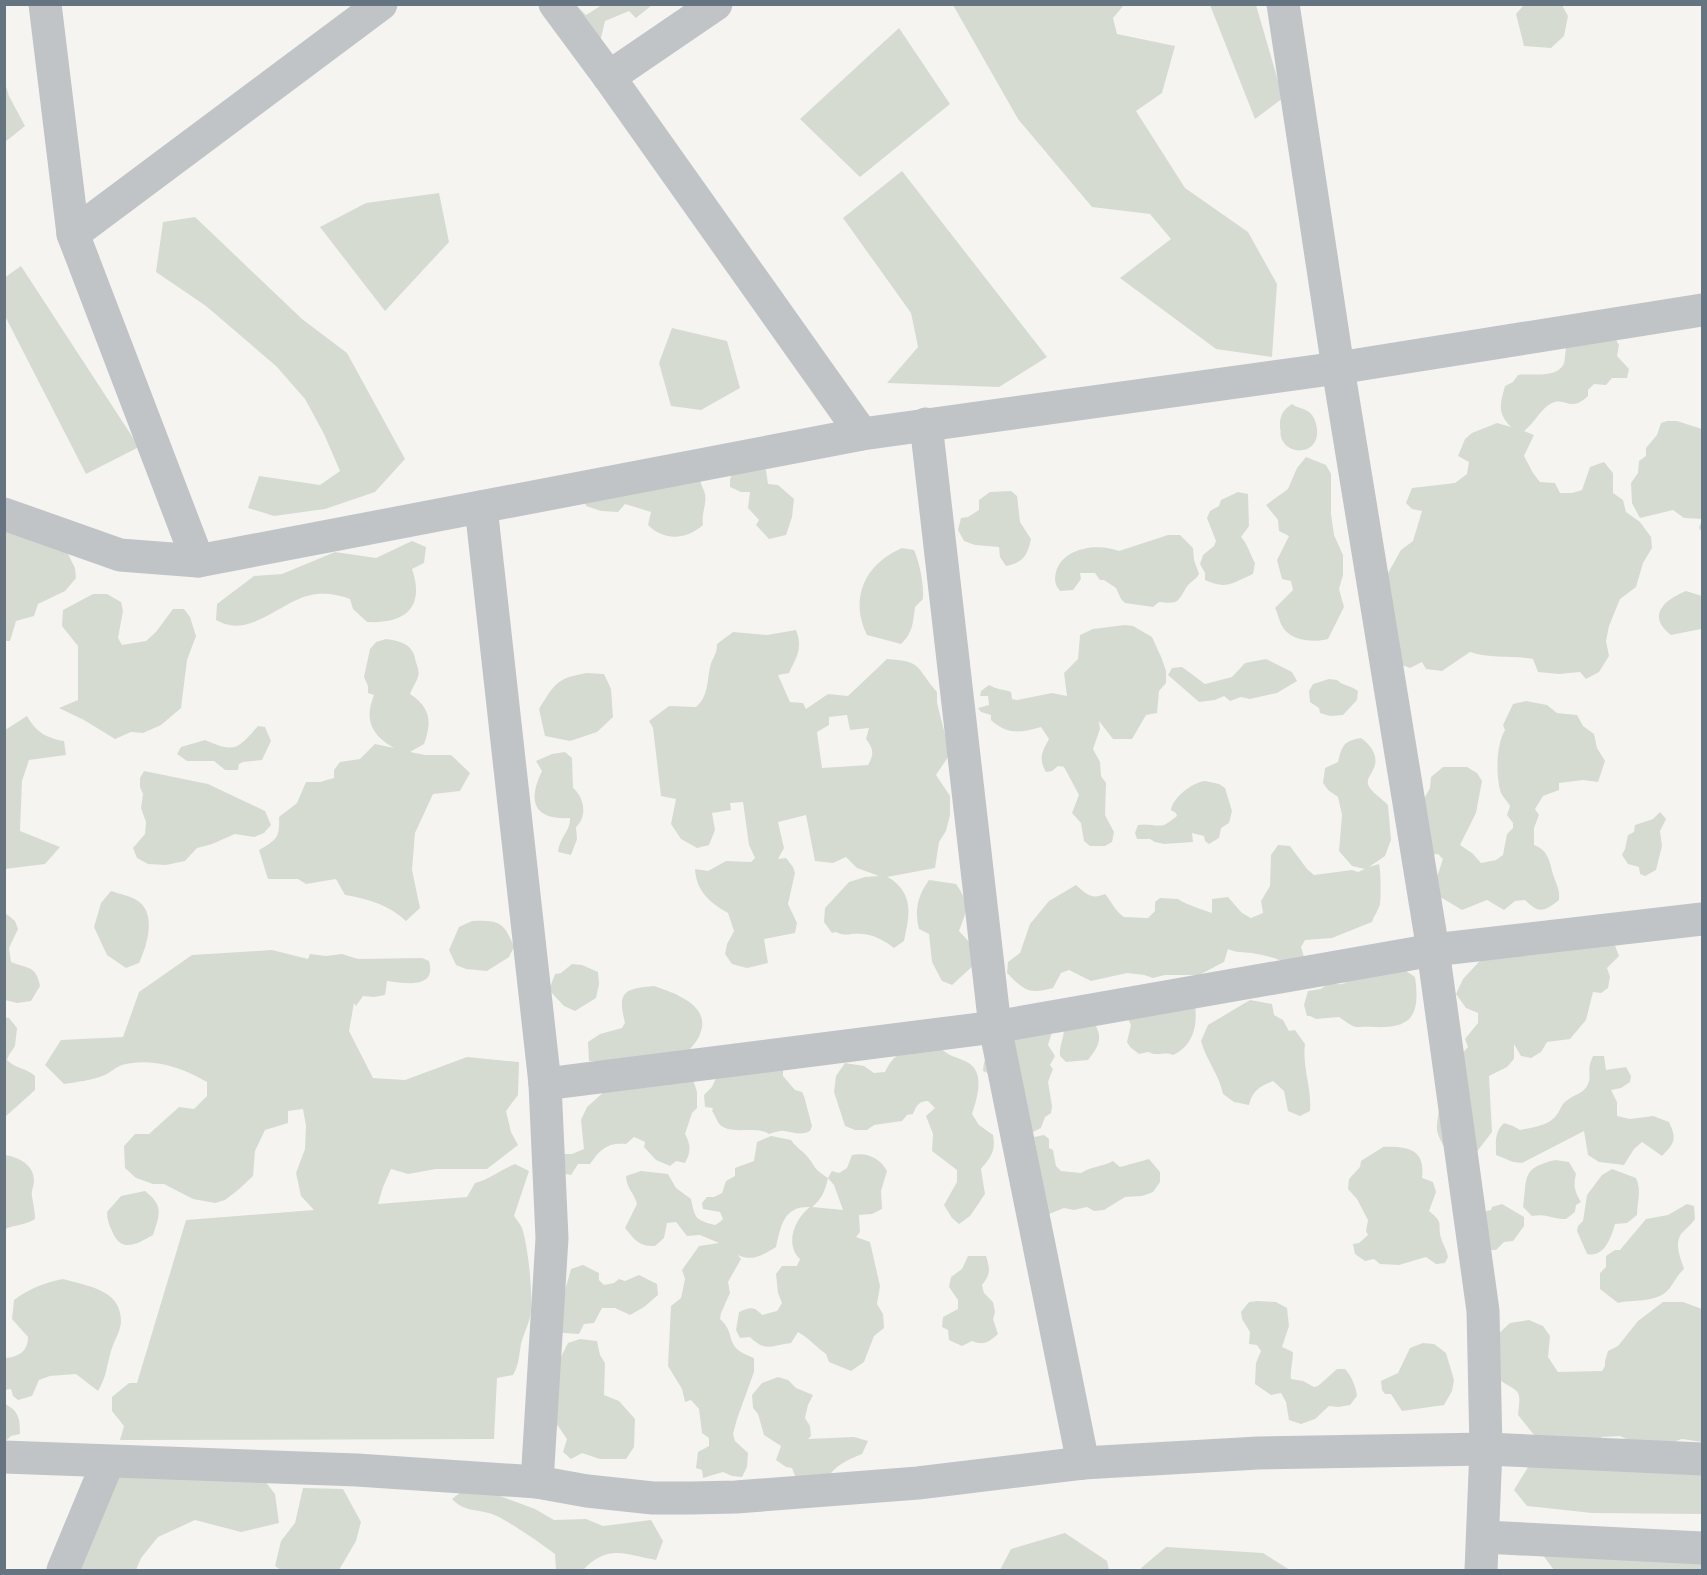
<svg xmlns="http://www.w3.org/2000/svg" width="1707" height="1575" font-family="Helvetica,sans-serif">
<rect width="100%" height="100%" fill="#f5f4f1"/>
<g fill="#d6dbd2" fill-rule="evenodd">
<path d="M563 5H576L586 15 602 5H652L636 18 629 11 605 21 599 46Z"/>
<path d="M953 5H1124L1113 18 1117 34 1175 46 1162 93 1136 111 1185 188 1248 232 1277 284 1272 357 1216 349 1120 278 1171 239 1150 214 1092 207 1018 119Z"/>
<path d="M1210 5H1256L1283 98 1255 119Z"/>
<path d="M1524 5H1562L1568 16 1564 36 1551 48 1524 46 1516 14Z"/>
<path d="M899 28 950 104 860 177 800 119Z"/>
<path d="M4 80 9 96 25 126 5 142Z"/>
<path d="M902 171 1047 357 999 387 887 383 918 347 911 313 843 218Z"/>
<path d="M439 193 449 242 385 311 320 227 366 203Z"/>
<path d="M195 217 302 319 347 353 405 459 375 492 325 509 274 516 248 508 259 476 320 485 340 471 324 434 305 399 276 366 206 306 156 272 163 222Z"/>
<path d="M21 266 139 447 86 474 5 316 4 278Z"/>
<path d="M672 328 727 341 740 388 701 410 671 406 659 363Z"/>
<path d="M1615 338 1619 345 1617 356 1629 369 1627 378H1612L1606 385 1594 384 1588 390V396C1570 413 1566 397 1552 403 1540 409 1535 423 1524 431L1534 435 1524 456 1533 473 1540 482 1555 483 1560 493H1572L1582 490 1590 467 1604 462 1613 473V493L1623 500 1626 512 1640 522 1651 537 1652 548 1643 563 1636 587 1620 599 1609 626 1606 641 1609 656 1599 672 1586 679 1580 672 1559 674 1538 672 1533 659C1511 655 1491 659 1470 652L1442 671 1426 669 1422 662 1410 668 1397 663 1383 582 1401 550 1413 541 1422 511 1412 509 1406 503 1412 488 1455 483 1467 474 1469 462 1458 456 1465 439 1472 433 1497 423 1511 427C1497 413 1500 404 1505 386L1513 382 1518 375C1531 373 1558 379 1564 363 1565 359 1565 353 1566 348Z"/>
<path d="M1292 404C1297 408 1304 408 1309 412 1314 416 1316 422 1317 429 1320 455 1287 457 1281 437 1280 434 1281 431 1280 428 1279 416 1283 410 1292 404Z"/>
<path d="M1667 421H1677L1702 429V532L1699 528 1702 519 1684 518 1673 510 1640 518 1632 503 1631 483 1638 473 1639 461 1646 456V448L1657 435 1661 423Z"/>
<path d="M1306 457 1326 465 1331 474V514L1334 535 1343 555V575L1339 589 1344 607 1328 639C1314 643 1290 641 1282 626 1279 621 1278 613 1275 608L1293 590 1291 581 1282 579 1277 560 1289 536 1279 531 1278 520 1266 505 1288 489 1297 468Z"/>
<path d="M760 466 766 470 768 484 778 485 794 499 792 517 786 535 769 539 756 525 759 520 748 508 750 492H741L730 487V479L735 467Z"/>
<path d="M701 475C699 484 703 486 705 494 707 504 701 514 703 525 686 540 664 541 648 525L651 512 625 504 618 512 601 511 586 506 583 496Z"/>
<path d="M1011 491 1017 496 1020 522 1031 539C1027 556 1024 562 1006 566L1000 557 999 547 975 545 964 541 958 530 961 518 968 517 979 510V500L990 492Z"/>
<path d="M1238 492 1248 494 1249 526 1241 537C1248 544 1250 555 1255 563L1253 574C1232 583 1227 590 1205 580V573L1200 564 1203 555 1214 546 1216 541 1207 518 1210 511 1219 506 1221 500Z"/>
<path d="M4 530 67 552 75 568 76 578 65 591 38 604 34 616 16 621 10 641H5Z"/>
<path d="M1168 535H1180L1193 548 1194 560 1199 574C1196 580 1189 582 1186 588 1177 603 1178 604 1159 602L1153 607 1125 603 1121 599 1116 588 1104 580H1100L1095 573H1080L1081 579 1073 590 1060 591C1055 585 1054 580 1056 572 1063 547 1098 543 1119 551Z"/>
<path d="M412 541 426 547 424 563 412 569C425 607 406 624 367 622L353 609 350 599C340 595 328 593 317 594 283 597 251 641 216 620L217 604 254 576 282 574 335 552 376 558Z"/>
<path d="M902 548 914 550C920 564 924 585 923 599L915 607C913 622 913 633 901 644L867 635C849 598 865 564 902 548Z"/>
<path d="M1686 591 1702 596V627L1701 629 1671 635C1646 616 1664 600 1686 591Z"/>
<path d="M93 594H107L121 602 123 611 118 638 122 645 146 641 156 632 173 609H184L190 617 196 636 187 660 181 708 161 725 143 733 131 732 115 739 84 720 59 708 78 700V646L62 626 63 610Z"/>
<path d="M1125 625 1133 626 1152 637 1162 659 1166 671V683L1159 691 1157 713 1146 715 1132 739H1113L1099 721 1100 729 1093 749 1100 762 1101 776 1106 783 1105 815 1114 832 1112 842 1105 846H1090L1084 841 1081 823 1072 813 1079 795 1064 767 1058 766 1052 771 1046 772C1038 758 1042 752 1049 739L1041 727C1021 733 1007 735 991 720V715L981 712 978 708 989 705 988 696H980L981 691 989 685C997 690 1003 689 1011 692L1012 699 1017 700 1052 693 1067 696 1064 673 1078 659 1080 635 1093 629Z"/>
<path d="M796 630C803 648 797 656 789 673L778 675 790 702 803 703 806 709 828 694 848 696 887 659C923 661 915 667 937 692V703L950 754 936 775 950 796V815L946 831 939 842 935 868 887 877C892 879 894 881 898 885 914 901 908 921 904 941L894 948C885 941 873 934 861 934 851 933 845 937 836 932L832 933 824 922 825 908 849 882 865 877 879 876 857 868 846 857 833 863 815 861 806 815 778 822 784 848 778 859 786 858 793 867 795 873 788 904 797 923 795 933 764 939 768 963 747 968 732 964 725 954 727 944 734 931 728 913C710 903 696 891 695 869L708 871 726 861 751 862 755 858 749 845 743 802 730 803 731 810 712 813 715 830 709 845 697 848 681 839 671 824 676 799 661 796 653 728 649 721 669 706 696 707C708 697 707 682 710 667 712 657 717 656 717 644L733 632 767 635ZM847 715 850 730 869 728 866 739C874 750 874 754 868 765L822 768 817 732 829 725V717Z"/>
<path d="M386 639C400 641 412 644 415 658 416 665 420 669 418 677 416 683 412 688 410 694 431 708 432 722 424 744L410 752 425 755H451L470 773 460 791 433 794 415 833 412 870 420 908 406 921C389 905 368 899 345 895L336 879 306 884 298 879H268L259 850C276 840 280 838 279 817L297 803 306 782H320L334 778V770L340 762 360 759 375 744 394 748C371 735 364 720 374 695L368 693V686L364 677 370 649 376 642Z"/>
<path d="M1266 659 1292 672 1297 681 1277 693 1250 699 1241 697 1230 701 1224 696 1215 700 1199 702 1168 675 1172 668 1182 667 1205 684 1232 677 1245 663Z"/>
<path d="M587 673 604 674 611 689 613 717 597 732 570 741 545 736 539 709C555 683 557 678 587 673Z"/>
<path d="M1329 679 1337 680C1343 686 1350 685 1358 691L1357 700 1343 715 1330 716 1320 713 1319 708 1310 702 1309 691 1313 684Z"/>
<path d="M1526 701 1547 705 1557 713 1577 715 1583 726 1594 734 1597 748 1605 761 1598 782 1583 780 1559 783V790L1543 796 1535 809 1539 815 1534 828V845C1550 851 1549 863 1554 877 1557 886 1560 890 1559 900 1544 912 1539 914 1525 900L1515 901 1504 910 1487 900 1462 910 1437 895 1436 880 1443 859 1438 854 1430 855 1423 801 1430 788 1431 777 1443 767H1467L1477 773 1482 781 1476 813 1460 845 1472 853 1481 863 1496 860 1503 855 1507 834 1513 828V823L1507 815 1510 806C1507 801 1501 795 1500 790 1496 774 1496 745 1505 730L1503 725 1513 704Z"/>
<path d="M27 716C36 732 46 738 64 741L66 755 29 760 22 781 20 831 60 847 45 864 5 869V730Z"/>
<path d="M258 726 265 727 271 741 262 760 243 762 239 764 238 770H225L214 761H187L177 754 181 747 205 740C235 753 237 750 258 726Z"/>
<path d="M1361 738C1371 745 1380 757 1373 770 1371 775 1367 778 1368 784 1369 790 1382 799 1388 805L1391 840 1385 856 1369 867 1379 864C1381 870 1381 897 1380 904 1379 909 1374 916 1372 922L1332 938 1305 940 1301 947 1304 957 1287 963C1276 958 1264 955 1252 953 1242 952 1237 953 1228 949L1224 962 1199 975H1165L1153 978 1144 975 1127 973 1091 981 1069 970 1061 973 1053 988C1028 995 1024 990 1007 973L1008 962 1020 953 1030 924 1049 901 1076 885C1086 894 1092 900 1105 894 1112 902 1115 911 1124 917L1148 918 1155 911V902L1160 898 1178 899C1187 905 1201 909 1212 913V899L1228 897 1242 913 1251 918 1263 913 1261 901 1270 886 1271 855 1278 845 1290 846 1307 869 1314 875 1352 870 1358 872 1365 869 1352 866 1339 851 1342 815 1338 797 1328 790 1323 783 1325 768 1338 762C1342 746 1343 741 1361 738Z"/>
<path d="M565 752 572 758 573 788C584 797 588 816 576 827L577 839 571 855 558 852C559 838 571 830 570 818 534 820 527 802 542 771L536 761 552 754Z"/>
<path d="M144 771 208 784 265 811 271 825 264 833 254 837 235 834 212 844 197 848 185 861 166 865 148 864 137 858 133 848 145 834 146 822 141 808 143 794 140 787V778Z"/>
<path d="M1205 781 1219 784 1225 788 1232 811 1229 823 1221 828 1219 838 1209 844 1205 841 1204 836 1192 833 1193 842 1164 844 1155 842 1150 839H1137L1135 833 1138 825C1147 823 1157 827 1164 825 1168 823 1173 819 1177 816L1176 813 1171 810C1173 797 1193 782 1205 781Z"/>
<path d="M1660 812 1666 819 1660 831 1662 846 1656 870 1645 876 1640 874 1639 867 1628 864 1622 855 1625 849 1628 835 1634 832 1635 825 1653 819Z"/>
<path d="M929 880 956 884C970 905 968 908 959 931L973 946 975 964 952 985 942 981 932 962 929 934 919 929C914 910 918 895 929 880Z"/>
<path d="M111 891C120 894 131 896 138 901 157 914 147 946 139 963L126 968 107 955 94 927 101 903Z"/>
<path d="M4 912 15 921 18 929 9 948 11 962C28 969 36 965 40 986L31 1001 17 1003 5 1000Z"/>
<path d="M472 921C499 920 504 922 514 947L509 957 487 971 466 969 456 965 449 950 459 927Z"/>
<path d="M1613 940 1619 956 1607 968 1610 977 1608 988 1601 993 1593 992 1586 1020 1570 1039 1547 1042 1541 1052 1531 1058 1521 1056 1514 1044V1059L1507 1067 1489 1076 1492 1132 1472 1158 1452 1160C1448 1152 1438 1139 1437 1130 1436 1109 1453 1062 1468 1047L1465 1039 1478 1023V1013L1466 1008 1456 994 1463 979 1489 951Z"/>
<path d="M272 950 308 959 310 954 326 956 342 954 358 959 422 958 429 961C437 990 404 983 387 981L385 995 374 997 363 996 356 1006 354 1003 349 1031 373 1078 405 1080 467 1057 519 1062 518 1095 506 1111 511 1132 518 1145 487 1169H436L408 1174 391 1169 383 1187 378 1204 467 1197 475 1183C490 1179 500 1170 515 1164L529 1171 514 1216C517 1220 520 1224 522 1228 528 1245 534 1300 530 1317 528 1326 523 1335 521 1344 519 1356 519 1364 513 1375L497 1378 494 1439 120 1440 124 1426 112 1411V1397L129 1383H137L186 1220 314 1210 301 1196 296 1173 305 1149 306 1126 303 1109 288 1111V1123L265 1130 255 1151 253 1176 238 1190 225 1200 215 1203 193 1199 164 1184H153L136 1178 125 1168 124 1146 135 1134H149L179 1107 194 1109 207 1096V1082C182 1067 151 1057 122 1065 116 1067 111 1072 105 1075 93 1080 78 1082 64 1084L45 1065 61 1040 123 1037 139 992 192 955Z"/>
<path d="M572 964 582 965 598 972 599 984 596 998 575 1011 564 1006 549 990 555 974 561 973Z"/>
<path d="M1397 965 1415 977C1420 1013 1414 1029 1374 1027 1352 1026 1359 1031 1339 1017L1316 1019 1310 1016H1307L1304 1005 1308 991 1321 989 1330 982C1349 990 1349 974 1363 970 1374 968 1386 967 1397 965Z"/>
<path d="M654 986C674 993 712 1005 700 1034 698 1041 691 1047 687 1053L608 1062 589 1061 588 1042 600 1034 622 1028 625 1023C617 991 624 989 654 986Z"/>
<path d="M1192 992C1199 1015 1198 1044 1173 1055 1165 1051 1158 1057 1148 1052L1139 1054 1130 1047 1127 1042 1131 1025 1127 1017Z"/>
<path d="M1250 1000 1272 1004 1274 1015 1283 1020 1289 1031 1295 1030 1305 1044C1302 1067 1312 1088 1310 1111L1300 1116 1288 1111 1284 1091 1273 1081C1259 1087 1253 1090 1249 1105L1234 1102 1223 1094C1219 1074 1206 1060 1201 1041L1208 1025Z"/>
<path d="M4 1017 9 1018 17 1028 15 1046 9 1055 7 1060C16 1069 27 1068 35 1076V1090L5 1117Z"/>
<path d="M1093 1021C1104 1038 1099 1046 1088 1060L1066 1062 1060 1056C1059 1045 1064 1039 1064 1028Z"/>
<path d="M1052 1032 1048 1045 1055 1056 1050 1065 1053 1069 1048 1082 1052 1106 1051 1113 1045 1117 1041 1128 1033 1132 1022 1124 990 1074 983 1071 984 1062 1004 1040Z"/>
<path d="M938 1046C951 1058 953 1055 967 1062 986 1072 977 1099 972 1114L979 1125 993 1135C996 1151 991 1157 981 1169L985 1194 970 1216 959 1224 952 1218 944 1205 957 1182V1170L932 1151 933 1134 926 1116 935 1108 928 1101C919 1101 916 1106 913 1114L907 1115 902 1121 874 1125 867 1130H855L845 1126 834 1092 836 1076 845 1063 864 1066 874 1073 885 1072C897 1046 913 1050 938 1046Z"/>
<path d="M1593 1056H1604L1606 1070 1626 1067 1631 1076 1630 1082 1621 1088 1611 1090 1617 1102V1116L1630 1119 1653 1116 1669 1122C1677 1139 1675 1143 1662 1156L1642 1142 1634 1149 1624 1165 1599 1162 1588 1155 1584 1131 1522 1163 1513 1162 1496 1155C1496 1143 1494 1132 1504 1123L1513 1126 1520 1130C1534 1127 1550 1126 1558 1113 1561 1108 1562 1104 1566 1101 1573 1095 1585 1093 1588 1084 1592 1074 1586 1071 1593 1056Z"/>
<path d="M783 1068V1076L795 1090 802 1092 804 1096 812 1126 810 1131C800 1136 794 1132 784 1131 780 1130 773 1133 769 1134 757 1126 736 1134 723 1127 717 1124 716 1116 712 1111L713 1108 705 1107 704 1095 712 1087 716 1078Z"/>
<path d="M693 1079 697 1092V1108L692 1113 685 1134C691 1145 691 1152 685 1163L676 1161 670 1166 656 1160 644 1147 645 1142 634 1137 626 1144C608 1142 600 1149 590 1164H578L571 1175 556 1172 557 1154H572L584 1149 581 1120 587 1107 605 1091Z"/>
<path d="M1044 1135 1049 1139V1148L1053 1150 1056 1166 1061 1171 1081 1173C1092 1166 1102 1167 1113 1161L1120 1167 1149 1159 1160 1172V1182L1153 1192 1142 1196 1125 1197 1104 1210 1094 1211 1087 1207 1074 1210 1064 1208 1049 1214 1034 1137Z"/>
<path d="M771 1136 791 1140C796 1147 801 1150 806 1155 816 1166 812 1168 828 1178L832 1171 839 1173 847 1168 852 1155C867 1152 880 1158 887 1171L881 1191 882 1209 872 1214 859 1215 860 1232 856 1237 870 1242 880 1286 877 1304 883 1314 884 1328 874 1336 864 1362 851 1371 829 1362 826 1354C816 1347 809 1338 798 1332L791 1343C772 1345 766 1353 750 1337L740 1338 736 1330 739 1312C750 1307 754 1306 762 1315L777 1311 782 1303 778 1293 776 1274 782 1266H797L800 1259C784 1244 795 1218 810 1207 784 1206 781 1225 776 1247 763 1255 752 1262 738 1255L741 1259 728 1282 730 1293 721 1313 720 1319C734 1332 727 1338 737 1349 741 1353 749 1356 754 1358V1372L737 1419 733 1434 735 1441 748 1453 747 1467 742 1477 732 1476 723 1472 703 1478 702 1470 696 1468 698 1452 709 1446V1438L702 1433 699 1409 691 1400 685 1402 682 1389 668 1366 671 1306 681 1298 685 1279 682 1270 699 1246 719 1243 700 1235 687 1236 676 1222 667 1223 664 1238 655 1246C639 1247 635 1240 625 1228L637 1204C634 1192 627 1190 626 1176L641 1171 668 1174 676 1188 691 1199C695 1217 694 1220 715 1225L720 1222 723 1219 720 1212 703 1209 702 1203 707 1197H714L722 1193 726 1181 735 1176V1168L754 1161 757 1142ZM828 1178 834 1185 843 1210 812 1207C822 1199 825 1191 828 1178Z"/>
<path d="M1383 1147C1407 1146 1426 1149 1422 1178L1433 1182 1436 1192 1429 1211C1445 1224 1437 1223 1441 1238 1443 1245 1447 1250 1448 1257L1445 1263 1436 1264 1426 1257 1399 1265 1380 1264 1374 1259 1365 1261 1355 1254 1353 1244 1359 1243 1368 1235 1366 1231 1368 1220 1357 1199 1348 1189 1349 1179 1360 1167 1361 1161Z"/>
<path d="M5 1155C19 1157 34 1165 34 1181 34 1186 31 1191 32 1196 33 1204 35 1211 35 1219 26 1225 14 1225 5 1229Z"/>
<path d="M1555 1160 1569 1162 1576 1174C1573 1186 1575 1192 1581 1202L1576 1205 1575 1212 1566 1219C1552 1219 1546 1213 1532 1216L1523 1207C1527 1176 1522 1168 1555 1160Z"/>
<path d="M1612 1169 1636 1178C1642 1192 1637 1201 1637 1215L1627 1223 1615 1224C1611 1238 1604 1258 1587 1254L1577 1231 1578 1226 1583 1221 1587 1195 1602 1175Z"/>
<path d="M145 1191C164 1206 160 1214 153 1235 137 1244 121 1254 112 1231 109 1225 107 1219 107 1212L121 1196Z"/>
<path d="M1502 1204 1524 1217V1226L1513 1241 1504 1242 1496 1250H1488L1482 1212 1491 1210 1492 1207Z"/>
<path d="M1687 1204 1694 1206 1695 1219C1691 1225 1685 1229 1681 1234 1674 1245 1681 1259 1684 1269 1676 1276 1673 1286 1666 1292 1653 1303 1634 1299 1618 1303L1600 1289V1273L1606 1267V1256L1615 1250H1620L1646 1219 1668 1215Z"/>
<path d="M968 1256H986C990 1269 991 1274 982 1285L984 1293 993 1302 995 1312 993 1319 998 1334C989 1342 984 1346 972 1341L962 1346 949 1340 948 1330 942 1327 943 1317 958 1309V1300L949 1287 951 1277 962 1269Z"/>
<path d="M583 1265 599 1273V1280L604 1285 614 1283 619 1279 625 1281 639 1275 657 1284 658 1295 644 1307 630 1315 615 1308H602L594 1323 584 1324 579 1334 564 1333 554 1330 571 1269Z"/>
<path d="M63 1279C87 1286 121 1289 121 1321 121 1330 115 1339 112 1348 106 1366 108 1374 98 1391L76 1374 50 1376 39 1380 32 1396 18 1400 13 1396 11 1389 4 1390 5 1358C19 1357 28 1351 28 1337L12 1319 14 1300C30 1288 44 1283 63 1279Z"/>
<path d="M1257 1301 1276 1302 1287 1308 1289 1326 1282 1347 1293 1352C1293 1362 1290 1370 1291 1379L1303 1381 1314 1387 1318 1386 1337 1369H1345C1351 1375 1356 1387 1357 1396L1350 1405 1338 1407 1329 1406 1315 1419 1301 1424 1289 1420 1286 1402 1281 1393 1271 1395 1255 1384 1256 1363 1261 1351 1257 1345 1249 1344 1250 1332 1242 1319 1241 1312 1249 1302Z"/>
<path d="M1663 1302H1683L1702 1309V1442L1682 1439 1667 1444 1641 1446 1620 1436 1602 1437 1591 1446 1538 1440 1518 1415C1521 1388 1521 1394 1498 1379L1497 1335 1510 1323 1529 1320 1543 1326 1550 1336 1548 1357 1558 1372 1602 1371 1605 1366V1361L1608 1351 1618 1346 1638 1321Z"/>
<path d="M580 1339 597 1341 600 1355 605 1363 604 1395 619 1401 635 1419 634 1447 626 1459H600L582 1453 571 1459 563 1452 567 1439 558 1426 542 1416 557 1365 568 1343Z"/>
<path d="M1423 1343 1434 1344 1446 1353 1454 1380 1452 1391 1444 1405 1402 1411 1391 1394H1385L1382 1390 1381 1381 1398 1373 1410 1348Z"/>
<path d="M778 1377 788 1380 796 1388 813 1395 808 1405 805 1418 810 1426 811 1436 808 1439 854 1437 868 1441 862 1454C847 1460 835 1465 826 1480L797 1481 792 1468 786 1467 776 1460 781 1446 764 1435 758 1414 753 1408 752 1395 762 1383Z"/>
<path d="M5 1404C19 1411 20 1419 20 1434L11 1436 5 1442Z"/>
<path d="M1536 1454 1702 1469V1514L1592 1513 1527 1506 1514 1490Z"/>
<path d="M261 1476 275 1494 279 1523 241 1532 195 1520 158 1537 141 1558 136 1570H78L119 1477Z"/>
<path d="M470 1485 535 1509 554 1520 586 1519 603 1526 651 1520 663 1541 656 1560C624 1554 608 1544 583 1570H556L555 1554C537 1541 519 1528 499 1517 482 1508 466 1514 452 1499Z"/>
<path d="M303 1488 343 1489 361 1522 356 1541 339 1570H281L275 1566 281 1541 295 1523Z"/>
<path d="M1065 1533 1107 1561 1109 1570H1000L1011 1549Z"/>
<path d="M1536 1546 1702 1548V1570H1554Z"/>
<path d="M1166 1547 1263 1553 1290 1570H1142L1141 1568Z"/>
</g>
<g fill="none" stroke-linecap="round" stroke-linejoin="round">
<g stroke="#c0c4c7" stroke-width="33">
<path d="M45 4 73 234 198 561"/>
<path d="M555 4 609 77 862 434"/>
<path d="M1283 4 1338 368 1433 950 1483 1311 1486 1449 1481 1570"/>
<path d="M609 77 716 4"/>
<path d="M73 234 381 4"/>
<path d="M926 424 995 1027 1083 1463"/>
<path d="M481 507 545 1084 552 1238 537 1482"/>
<path d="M4 514 120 555 198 561 862 434 1338 368 1702 310"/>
<path d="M545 1084 995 1027 1433 950 1702 919"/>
<path d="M4 1457 357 1470 537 1482 587 1491 653 1498H691L736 1497 918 1483 1083 1463 1258 1453 1486 1449 1702 1459"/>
<path d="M1484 1537 1702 1548"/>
<path d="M63 1570 108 1462"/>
</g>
</g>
<rect width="1707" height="1575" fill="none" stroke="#647581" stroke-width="12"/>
</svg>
